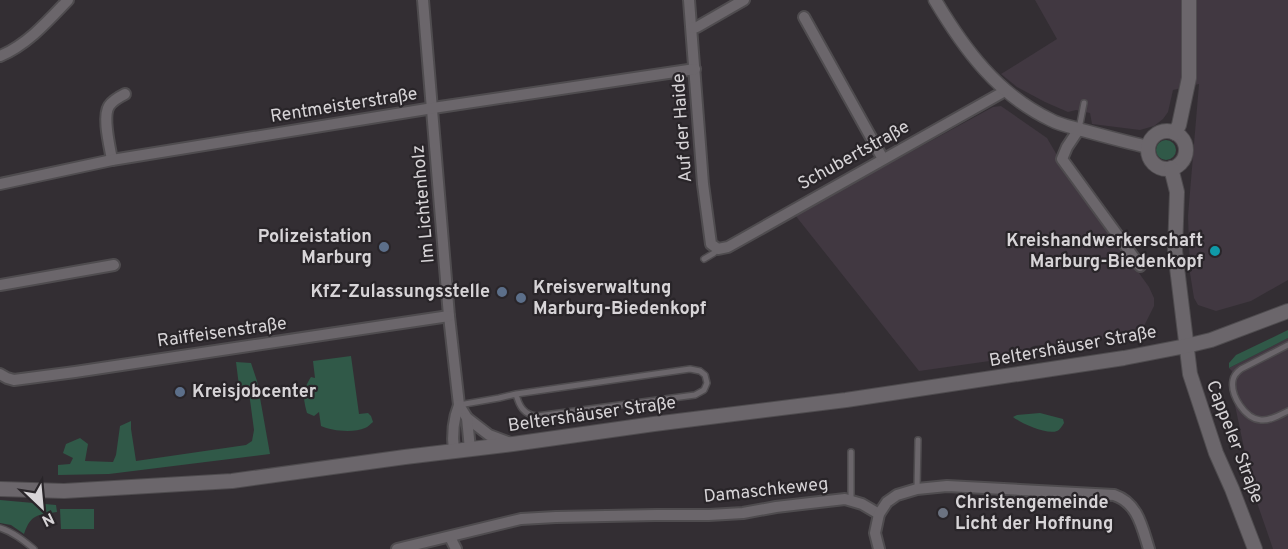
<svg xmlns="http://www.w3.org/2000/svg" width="1288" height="549" font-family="Overpass,sans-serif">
<rect width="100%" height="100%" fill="#332e33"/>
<g fill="#413841">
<path d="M1035 0H1288V280L1251 301 1216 311 1198 305 1194 298 1190 273 1188 216 1199 84 1173 90 1168 112 1163 119 1154 126 1140 130 1092 124 1090 113 1076 110 1068 112 1045 102 1017 87 1001 74 1057 39Z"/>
<path d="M1001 106 1047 138 1068 174 1149 287 1154 298V306L1142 330 1126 336 1033 346 1018 357 919 371 795 215 993 107Z"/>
<path d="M1288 338V549H1273L1253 491 1236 410 1229 384 1232 371 1229 368Z"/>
</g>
<g fill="#305948">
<circle cx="1166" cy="150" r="10"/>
<path d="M1288 330V338L1229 368V363L1236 355Z"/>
<path d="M351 356 359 414 368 413 371 416 373 422C370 424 368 427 365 428 354 433 331 431 321 426L319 412 314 416 307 413C303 397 302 391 311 377L315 378 313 361Z"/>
<path d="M236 362 251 363 257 381 270 454 109 474 58 475V465L70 464 73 458 63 453 66 444 80 438 88 444 85 461 113 462 116 455 120 426 131 421V429L136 461 246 445 252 441 254 430 248 385 239 386Z"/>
<path d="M1040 413 1063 419 1064 423C1062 426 1060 430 1057 431 1047 435 1022 424 1013 417L1017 415Z"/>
<path d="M0 500 56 505 57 512C37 515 31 514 24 534L11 525 0 523Z"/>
<path d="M60 509H94V529H61Z"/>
</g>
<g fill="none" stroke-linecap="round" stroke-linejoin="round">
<defs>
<g id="service">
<path d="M1079 129 1084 103"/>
<path d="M704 259 714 253 718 249"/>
<path d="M1288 345 1241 369C1237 372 1234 375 1233 380 1230 395 1245 419 1261 420 1270 421 1280 415 1288 411"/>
<path d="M459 405 499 398 516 394 690 369 700 371 705 375 707 383 704 390 695 395 537 416C524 415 519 406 516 394"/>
<path d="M917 489 918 440"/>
<path d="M851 501V452"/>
<path d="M0 528C13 532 24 541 34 549"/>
</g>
<g id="minor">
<path d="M423 0 449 316 459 405 467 418 489 435 513 444"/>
<path d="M689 0 703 184 711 244 718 249 728 247 1005 91"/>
<path d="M804 17 883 159"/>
<path d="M692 28 697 27 744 0"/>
<path d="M0 56C27 45 48 21 68 0"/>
<path d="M1079 129 1067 147 1062 159 1140 266"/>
<path d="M112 160C110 147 102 117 109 106 113 100 119 97 125 94"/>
<path d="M0 184 112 160 433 108 695 69"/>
<path d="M0 285 114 265"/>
<path d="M0 374 7 378 14 380 75 372 449 316"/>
<path d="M467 418 470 449"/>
<path d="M454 451C452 435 453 420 459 405"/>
<path d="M450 537 456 549"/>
<path d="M397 549 521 519 556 517 656 515H709L743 513 776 507 845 499 862 504 879 514"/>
<path d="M879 549 875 533 879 514 887 502 897 495 917 489 947 486 1114 495C1138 503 1142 527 1149 549"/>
</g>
<path id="tertiary" d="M935 0C964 49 998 95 1051 120 1060 125 1072 127 1082 130 1104 136 1126 142 1148 147"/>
<g id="secondary">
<circle cx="1167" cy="150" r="19"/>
<path d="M1175 133 1179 125 1189 78V0"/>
<path d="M1171 168 1177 192 1175 251 1190 374 1216 453 1232 489 1255 549"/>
<path d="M0 489 64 491 232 481 405 457 513 444 654 424 846 400 1124 358 1186 346 1211 340 1288 311"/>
</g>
</defs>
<use href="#service" stroke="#4f4c4f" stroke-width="8"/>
<use href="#minor" stroke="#4f4c4f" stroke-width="14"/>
<use href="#tertiary" stroke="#4f4c4f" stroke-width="15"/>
<use href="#secondary" stroke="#4f4c4f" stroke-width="16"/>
<use href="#service" stroke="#6b666b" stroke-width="5"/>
<use href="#minor" stroke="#6b666b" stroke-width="10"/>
<use href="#tertiary" stroke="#6b666b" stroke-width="12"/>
<use href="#secondary" stroke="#6b666b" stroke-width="14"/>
</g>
<g fill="#5c6f8a" stroke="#292529" stroke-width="2">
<circle cx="384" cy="247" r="6"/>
<circle cx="502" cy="292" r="6"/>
<circle cx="521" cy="298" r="6"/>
<circle cx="180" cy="392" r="6"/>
</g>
<circle fill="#0f9aa8" stroke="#292529" stroke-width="2" cx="1215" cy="251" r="6"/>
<circle fill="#6b7280" stroke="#292529" stroke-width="2" cx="943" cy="513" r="6"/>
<g text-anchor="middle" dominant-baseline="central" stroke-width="4.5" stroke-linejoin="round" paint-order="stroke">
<g font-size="18" fill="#d7d4d7" stroke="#292529">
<text transform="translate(344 106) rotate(-9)">Rentmeisterstraße</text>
<text transform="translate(683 128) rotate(-94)">Auf der Haide</text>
<text transform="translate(854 156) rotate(-29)">Schubertstraße</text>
<text transform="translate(424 204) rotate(-95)">Im Lichtenholz</text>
<text transform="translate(222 333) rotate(-8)">Raiffeisenstraße</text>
<text transform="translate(1073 347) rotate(-10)">Beltershäuser Straße</text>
<text transform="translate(592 415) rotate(-8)">Beltershäuser Straße</text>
<text transform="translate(1234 442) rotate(69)">Cappeler Straße</text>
<text transform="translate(766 491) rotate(-6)">Damaschkeweg</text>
</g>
<g font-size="18" font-weight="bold" fill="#d7d4d7" stroke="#292529" text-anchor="end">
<text x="372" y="237">Polizeistation<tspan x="372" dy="21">Marburg</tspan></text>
<text x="1203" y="241">Kreishandwerkerschaft<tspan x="1203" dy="21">Marburg-Biedenkopf</tspan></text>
<text x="533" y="288" text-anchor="start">Kreisverwaltung<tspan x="533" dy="21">Marburg-Biedenkopf</tspan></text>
<text x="490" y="292">KfZ-Zulassungsstelle</text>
<text x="192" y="392" text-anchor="start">Kreisjobcenter</text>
<text x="955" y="503" text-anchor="start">Christengemeinde<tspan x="955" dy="21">Licht der Hoffnung</tspan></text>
</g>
</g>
<g transform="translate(42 507) rotate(154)" stroke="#292529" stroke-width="4.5" paint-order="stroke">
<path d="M0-4.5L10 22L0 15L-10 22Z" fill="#d7d4d7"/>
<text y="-9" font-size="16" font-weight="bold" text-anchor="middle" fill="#d7d4d7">N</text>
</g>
</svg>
